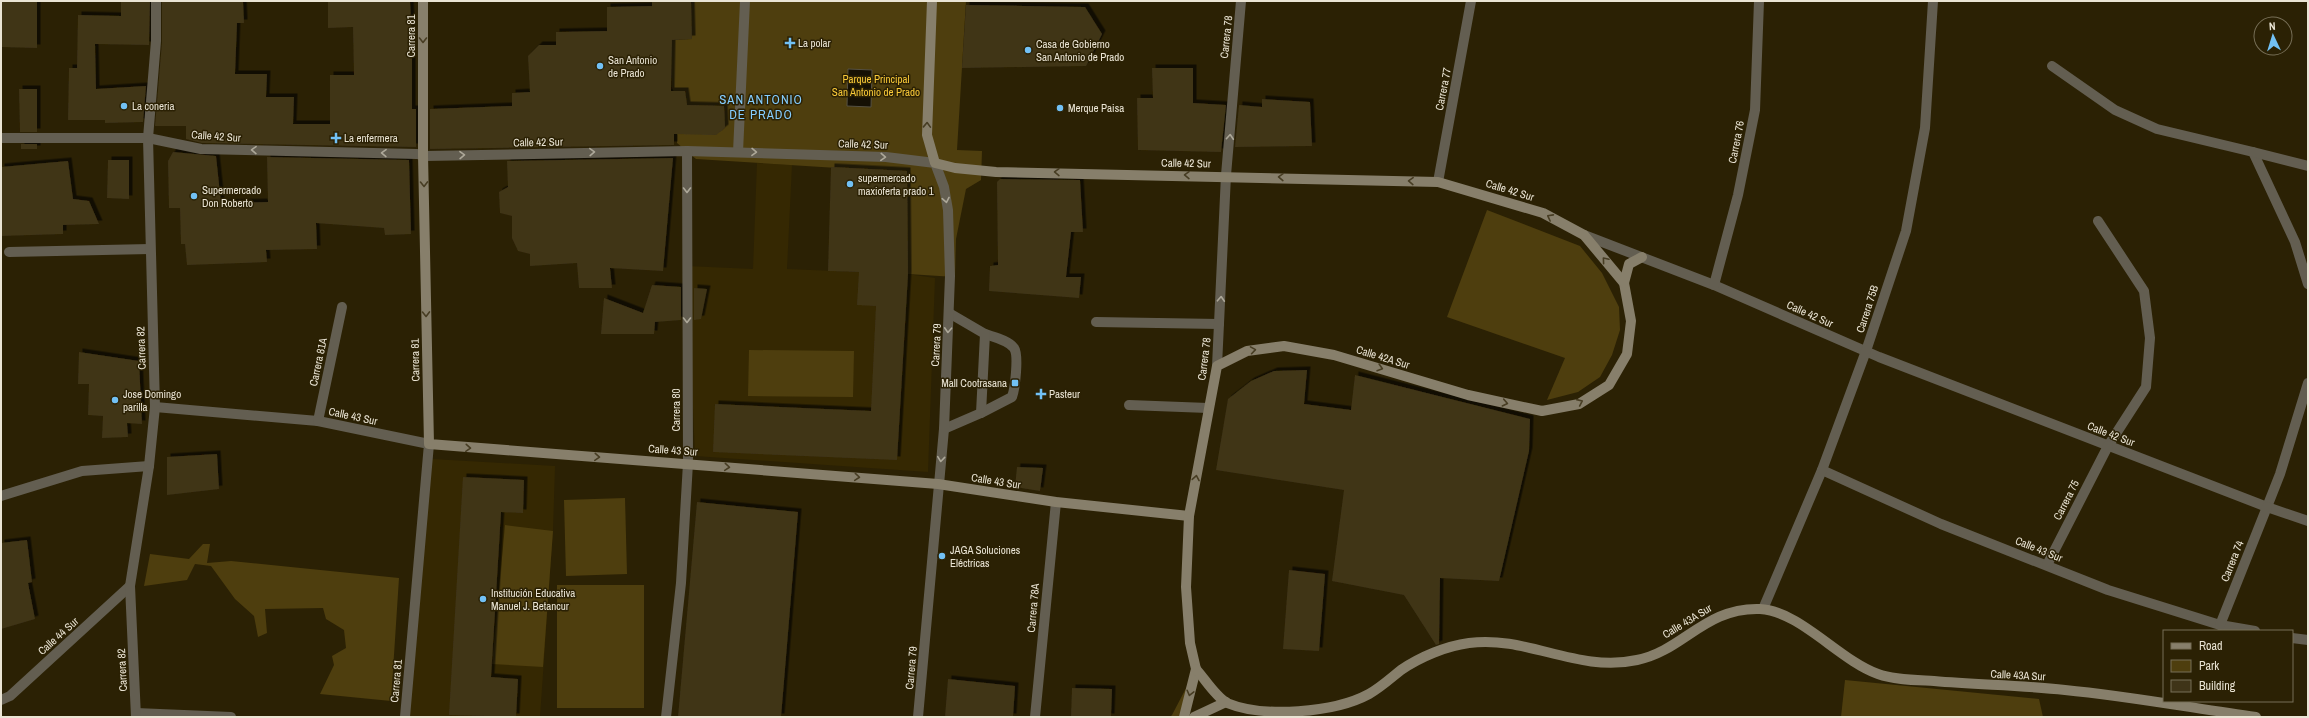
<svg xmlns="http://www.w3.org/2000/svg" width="2309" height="718" font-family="'Archivo Narrow',sans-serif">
<defs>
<filter id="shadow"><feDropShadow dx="3.5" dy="-3.5" stdDeviation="0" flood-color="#0009"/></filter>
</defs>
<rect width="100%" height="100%" fill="#2b2104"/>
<g fill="#352802">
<path d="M757 163 792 165 787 269 907 274 935 278 928 472 695 456 687 266 753 269Z"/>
<path d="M432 459 555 466 553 531 540 717H405Z"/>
</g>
<g fill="#4e3e0e">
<path d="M691 1H966L957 150 982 151 981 180 966 189 956 239 955 277 908 274 869 170 696 159 677 143 676 96 672 88V40L692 39Z"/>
<path d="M1487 210 1580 246 1602 273 1619 307 1620 330 1612 355 1600 377 1578 392 1547 400 1565 358 1447 317Z"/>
<path d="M749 350 854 351 853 397 748 396Z"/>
<path d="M625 498 627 574 566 576 564 500Z"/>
<path d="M505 525 553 531 543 667 492 664Z"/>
<path d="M203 544H210L207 563 231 561 399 578 391 701 320 694 334 665 332 656 346 648 344 630 326 619 323 608 265 609 267 633 258 637 254 616 235 599 211 566 195 564 187 580 144 586 150 554 189 559Z"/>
<rect x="557" y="585" width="87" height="123"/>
<path d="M1196 669 1184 717H1170L1172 715Z"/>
<path d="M1845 680 2039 699 2043 717H1841Z"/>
</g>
<path fill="#151004" stroke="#555042" d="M848 69 872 70 871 107 847 106Z"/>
<g fill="#3f3418" filter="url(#shadow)">
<path d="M1 1H37V48L1 47Z"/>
<path d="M121 1H150L149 45 95 44 96 89 146 86 143 122 105 123V120H68L69 68H77L78 15 121 16Z"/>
<path d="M162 1H243L244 23H237L235 74H267L266 97H294L293 124H330V75H354L353 27 328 28V1H410L412 43V109H416V147L202 143 186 139V126H155L162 42Z"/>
<path d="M652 1H691L692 39 672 40 671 91H685L687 105 724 106 725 128 716 135 674 134V145L430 149V109L512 106V93L530 92 528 56 539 45H556V32L607 31V7L652 6Z"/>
<path d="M966 5 1085 7 1102 34 1086 66 962 68Z"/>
<path d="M1152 68H1193V103L1226 105 1221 152 1138 150 1137 98H1153Z"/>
<path d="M19 89H37V132H20Z"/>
<path d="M1262 99 1310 102 1312 146 1235 147 1239 105 1262 107Z"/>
<rect x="21" y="144" width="16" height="5"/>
<path d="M173 152 216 156 221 203 268 202 267 157 409 160 411 234 385 235 384 228 316 223 317 249 266 250 267 262 187 265 185 244H181L180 208H169L168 161Z"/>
<path d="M673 158 663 271 610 268 612 288H579L577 263 530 266V254L518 251 512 238V216L500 213 499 192 508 187 507 161Z"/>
<path d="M108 160H129V199L107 198Z"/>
<path d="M68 161 73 199 89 201 99 224 63 225V234L1 236V167Z"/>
<path d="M831 167 907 171 908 274 897 460 713 452 715 404 871 411 876 306 857 305 859 272 828 271Z"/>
<path d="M1000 179 1080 180 1083 232H1071L1066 277H1081L1079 298 989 291 990 266 998 265 997 182Z"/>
<path d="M652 285 681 287V320L655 322 654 334H601L604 298 643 313Z"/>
<path d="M694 288 707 289 701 319 694 320Z"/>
<path d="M79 352 139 361 142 424 127 423 128 437 102 438 103 416 88 415 89 384H78Z"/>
<path d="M1307 370 1304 404 1351 410 1355 375 1530 419 1529 451 1499 581 1440 578 1439 644 1436 645 1404 595 1332 581 1344 490 1216 470 1228 399 1251 381 1274 371Z"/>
<path d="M217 454 219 489 167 495V457Z"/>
<path d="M1017 467 1043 468 1040 491 1015 487Z"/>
<path d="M463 477 524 480 523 513 501 512 491 677 518 679 516 717 449 715Z"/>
<path d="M697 502 798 512 781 717H678Z"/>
<path d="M27 540 32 582 28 583 35 619 1 629V543Z"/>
<path d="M1289 570 1325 574 1319 651 1283 649Z"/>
<path d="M948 679 1015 686 1013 717H945Z"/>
<path d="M1072 688 1112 689 1111 717H1071Z"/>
</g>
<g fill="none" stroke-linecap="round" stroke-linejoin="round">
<g stroke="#635e51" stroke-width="10">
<path d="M2052 66 2115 110 2157 129 2253 152 2295 242 2308 284"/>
<path d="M738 152 745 1"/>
<path d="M2253 152 2308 166"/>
<path d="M2098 221 2144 291 2150 338 2146 387 2108 446"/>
<path d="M9 252 150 249"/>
<path d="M1096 322 1219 324"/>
<path d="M1129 405 1208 408"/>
<path d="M981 413 1012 397C1015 389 1019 355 1014 348 1008 340 993 337 985 334"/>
<path d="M944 429 981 413 985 334 949 313"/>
<path d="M1 496 82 471 149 466"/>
<path d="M2267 507 2280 474 2308 383"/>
</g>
<g stroke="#635e51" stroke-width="10">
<path d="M1 138H148L201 149 417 154 425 156 687 151 886 157 935 163 944 187 948 210 950 276 944 429 918 717"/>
<path d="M1438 182 1471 1"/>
<path d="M1584 235 1714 285 1879 357 2267 507 2308 521"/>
<path d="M1714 285 1738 195 1755 110 1759 1"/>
<path d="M1217 366 1226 175 1241 1"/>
<path d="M155 407 318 421 429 444 405 717"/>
<path d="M318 421 342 307"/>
<path d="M1822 470 1941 524 2108 590 2220 625 2255 631"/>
<path d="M2047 565 2108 446"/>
<path d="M1763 609 1822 470 1866 351 1906 231 1925 128 1933 1"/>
<path d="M2220 625 2267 507"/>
<path d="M2292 638 2308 640"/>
<path d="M1 700 10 696 130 586"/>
<path d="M136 713 231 717"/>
<path d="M136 717 130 586 149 466 155 407 148 138 156 41V1"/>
<path d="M666 717 681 583 688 463 687 151"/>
<path d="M1035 717 1056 502"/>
</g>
<g stroke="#877f6b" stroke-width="10">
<path d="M423 1V155L429 444 938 484 1056 502 1189 516"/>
<path d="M932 1 927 135 935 163 955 168 996 172 1438 182 1543 213 1584 235 1624 283 1631 321 1627 354 1609 385 1579 404 1542 411 1468 395 1334 355 1284 346 1247 351 1217 366 1189 516 1186 587 1190 643 1196 669 1184 717"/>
<path d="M1624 283 1629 264 1642 257"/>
<path d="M1196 669C1205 679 1215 696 1227 703 1263 718 1334 713 1369 694 1380 688 1391 678 1401 670 1420 657 1446 646 1469 643 1527 635 1577 673 1637 660 1683 651 1705 607 1760 609 1800 611 1839 660 1878 674 1895 680 1916 680 1934 681 1978 685 2021 685 2065 690 2128 696 2192 708 2256 717"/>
<path d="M1194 717 1226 702"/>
</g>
</g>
<defs><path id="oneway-chevron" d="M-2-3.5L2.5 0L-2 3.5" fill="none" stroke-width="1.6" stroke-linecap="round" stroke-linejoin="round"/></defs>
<g stroke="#473d23">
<use href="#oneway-chevron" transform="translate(423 40) rotate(90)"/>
<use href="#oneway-chevron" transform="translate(927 125) rotate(-88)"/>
<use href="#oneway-chevron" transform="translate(1057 172) rotate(-179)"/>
<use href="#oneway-chevron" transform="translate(1187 175) rotate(-179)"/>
<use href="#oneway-chevron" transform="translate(1281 177) rotate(-178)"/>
<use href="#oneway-chevron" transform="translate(1411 181) rotate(-178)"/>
<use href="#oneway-chevron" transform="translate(424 184) rotate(89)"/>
<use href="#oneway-chevron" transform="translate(1550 217) rotate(-152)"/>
<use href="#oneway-chevron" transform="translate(1605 260) rotate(-130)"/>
<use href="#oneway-chevron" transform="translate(426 314) rotate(89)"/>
<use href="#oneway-chevron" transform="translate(1253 350) rotate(-9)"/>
<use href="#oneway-chevron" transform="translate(1380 368) rotate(17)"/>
<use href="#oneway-chevron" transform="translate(1580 402) rotate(-24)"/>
<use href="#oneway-chevron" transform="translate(1505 403) rotate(12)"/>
<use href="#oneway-chevron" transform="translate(468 448) rotate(4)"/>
<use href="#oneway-chevron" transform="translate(597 457) rotate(4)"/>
<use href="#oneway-chevron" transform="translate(727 467) rotate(5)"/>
<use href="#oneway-chevron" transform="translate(857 477) rotate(5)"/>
<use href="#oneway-chevron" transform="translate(1196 478) rotate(-80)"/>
<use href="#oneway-chevron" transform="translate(1190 693) rotate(104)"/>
</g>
<g stroke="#ada899">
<use href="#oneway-chevron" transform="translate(1230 137) rotate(-86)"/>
<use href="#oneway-chevron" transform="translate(254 150) rotate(-179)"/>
<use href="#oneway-chevron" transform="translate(592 152) rotate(-2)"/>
<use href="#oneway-chevron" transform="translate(754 152) rotate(1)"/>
<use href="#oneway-chevron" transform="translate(384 153) rotate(-179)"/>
<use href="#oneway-chevron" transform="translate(462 155) rotate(-1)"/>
<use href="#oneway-chevron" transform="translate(883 157) rotate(3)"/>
<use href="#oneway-chevron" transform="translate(687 190) rotate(90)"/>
<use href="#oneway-chevron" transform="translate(946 200) rotate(79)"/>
<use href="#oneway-chevron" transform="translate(1221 299) rotate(-87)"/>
<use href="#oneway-chevron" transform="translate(687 320) rotate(90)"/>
<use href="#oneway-chevron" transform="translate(948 330) rotate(93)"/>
<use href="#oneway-chevron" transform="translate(941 459) rotate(96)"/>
</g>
<g fill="#72c1f5" stroke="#2b2104" stroke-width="1.5">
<path d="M788 37h4v4h4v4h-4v4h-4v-4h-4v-4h4z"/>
<circle cx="1028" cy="50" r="4"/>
<circle cx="600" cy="66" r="4"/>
<circle cx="124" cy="106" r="4"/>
<circle cx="1060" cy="108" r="4"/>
<path d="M334 132h4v4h4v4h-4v4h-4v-4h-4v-4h4z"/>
<circle cx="850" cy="184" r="4"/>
<circle cx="194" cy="196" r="4"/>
<rect x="1011" y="379" width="8" height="8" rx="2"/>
<path d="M1039 388h4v4h4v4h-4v4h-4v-4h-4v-4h4z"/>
<circle cx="115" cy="400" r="4"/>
<circle cx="942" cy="556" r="4"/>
<circle cx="483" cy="599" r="4"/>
</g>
<g text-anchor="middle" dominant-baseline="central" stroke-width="3" stroke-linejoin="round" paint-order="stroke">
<g font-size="11" fill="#eae4d4" stroke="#2b2104">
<text transform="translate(411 36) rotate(-90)">Carrera 81</text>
<text transform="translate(1226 37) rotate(-84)">Carrera 78</text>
<text transform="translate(1443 89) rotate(-79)">Carrera 77</text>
<text transform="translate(216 136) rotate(4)">Calle 42 Sur</text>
<text transform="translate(538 142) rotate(-1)">Calle 42 Sur</text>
<text transform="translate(1736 142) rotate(-79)">Carrera 76</text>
<text transform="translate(863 144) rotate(2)">Calle 42 Sur</text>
<text transform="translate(1186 163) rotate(1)">Calle 42 Sur</text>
<text transform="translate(1510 190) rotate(17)">Calle 42 Sur</text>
<text transform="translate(1867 309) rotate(-72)">Carrera 75B</text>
<text transform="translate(1810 314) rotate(24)">Calle 42 Sur</text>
<text transform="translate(936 345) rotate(-87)">Carrera 79</text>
<text transform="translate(141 348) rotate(-92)">Carrera 82</text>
<text transform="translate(1383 357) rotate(17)">Calle 42A Sur</text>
<text transform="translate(1204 359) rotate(-83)">Carrera 78</text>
<text transform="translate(415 360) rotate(-91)">Carrera 81</text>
<text transform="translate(318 362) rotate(-78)">Carrera 81A</text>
<text transform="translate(676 410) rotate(-90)">Carrera 80</text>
<text transform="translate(353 416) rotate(12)">Calle 43 Sur</text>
<text transform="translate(2111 434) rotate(21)">Calle 42 Sur</text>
<text transform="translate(673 450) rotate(4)">Calle 43 Sur</text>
<text transform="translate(996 481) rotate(9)">Calle 43 Sur</text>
<text transform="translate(2066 500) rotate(-63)">Carrera 75</text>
<text transform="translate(2039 549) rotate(22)">Calle 43 Sur</text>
<text transform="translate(2232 561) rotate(-68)">Carrera 74</text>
<text transform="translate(1033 608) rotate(-85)">Carrera 78A</text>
<text transform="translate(1687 621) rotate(-31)">Calle 43A Sur</text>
<text transform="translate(58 636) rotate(-42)">Calle 44 Sur</text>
<text transform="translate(911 668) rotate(-85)">Carrera 79</text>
<text transform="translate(122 670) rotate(-93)">Carrera 82</text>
<text transform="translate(2018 675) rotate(3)">Calle 43A Sur</text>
<text transform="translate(396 681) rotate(-85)">Carrera 81</text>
</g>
<g font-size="11" fill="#eae4d4" stroke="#2b2104" text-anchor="start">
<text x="798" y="43">La polar</text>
<text x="1036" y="44">Casa de Gobierno<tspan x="1036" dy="13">San Antonio de Prado</tspan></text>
<text x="608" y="60">San Antonio<tspan x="608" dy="13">de Prado</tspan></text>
<text x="132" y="106">La coneria</text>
<text x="1068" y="108">Merque Paisa</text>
<text x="344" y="138">La enfermera</text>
<text x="858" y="178">supermercado<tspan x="858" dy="13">maxioferta prado 1</tspan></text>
<text x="202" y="190">Supermercado<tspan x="202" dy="13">Don Roberto</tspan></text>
<text x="1007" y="383" text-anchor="end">Mall Cootrasana</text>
<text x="123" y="394">Jose Domingo<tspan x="123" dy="13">parilla</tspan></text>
<text x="1049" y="394">Pasteur</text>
<text x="950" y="550">JAGA Soluciones<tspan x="950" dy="13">Eléctricas</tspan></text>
<text x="491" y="593">Institución Educativa<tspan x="491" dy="13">Manuel J. Betancur</tspan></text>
</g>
<g font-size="11" fill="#f9c938" stroke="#2b2104">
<text x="876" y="79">Parque Principal<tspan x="876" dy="13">San Antonio de Prado</tspan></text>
</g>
<g font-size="13" letter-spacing="1" fill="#85cdfe" stroke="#2b2104">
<text x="761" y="99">SAN ANTONIO<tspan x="761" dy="15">DE PRADO</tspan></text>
</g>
</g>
<rect width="2309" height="718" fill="none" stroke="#eae4d4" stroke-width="4"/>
<rect x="2163" y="630" width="130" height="72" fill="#2b2104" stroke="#776f57"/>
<rect x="2171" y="643" width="20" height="6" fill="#877f6b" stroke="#776f57"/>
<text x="2199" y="650" font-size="12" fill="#eae4d4">Road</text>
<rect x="2171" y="660" width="20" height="12" fill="#4e3e0e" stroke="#776f57"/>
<text x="2199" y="670" font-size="12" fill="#eae4d4">Park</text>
<rect x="2171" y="680" width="20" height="12" fill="#3f3418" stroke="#776f57"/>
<text x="2199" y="690" font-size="12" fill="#eae4d4">Building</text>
<g transform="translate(2273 36) rotate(356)"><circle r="19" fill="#2b2104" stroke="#776f57"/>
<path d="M0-3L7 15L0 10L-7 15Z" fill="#72c1f5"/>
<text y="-6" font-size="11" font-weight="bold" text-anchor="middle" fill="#eae4d4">N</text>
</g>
</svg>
